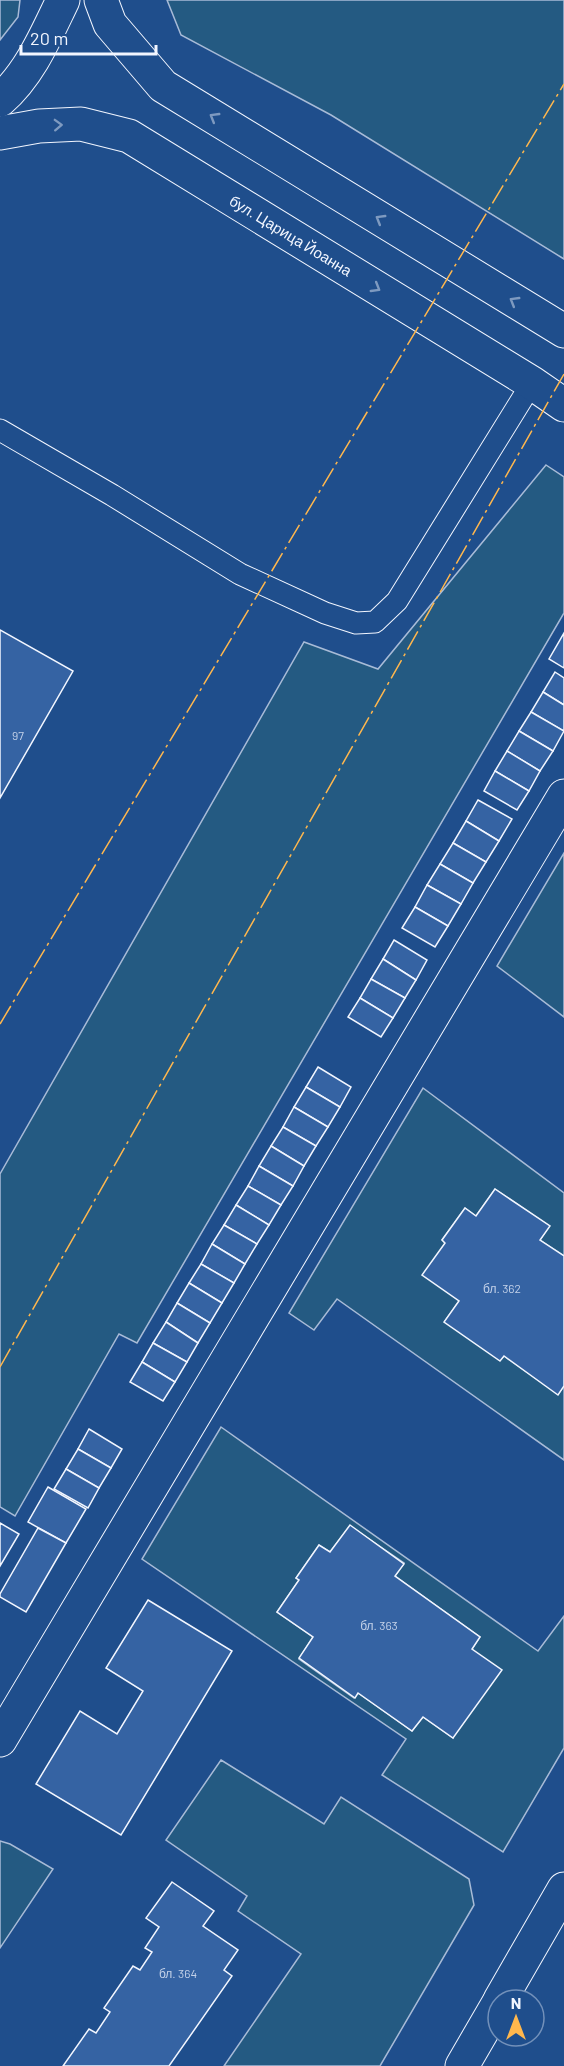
<svg xmlns="http://www.w3.org/2000/svg" width="564" height="2066" font-family="Barlow,sans-serif">
<rect width="100%" height="100%" fill="#1f4e8c"/>
<g fill="#245a82" stroke="#a8bbd7" stroke-width="1.5" fill-rule="evenodd">
<path d="M0 0H20L18 17 0 40Z"/>
<path d="M167 0H564V259L331 115 181 35Z"/>
<path d="M546 465 564 477V613L137 1343 119 1334 15 1516 0 1507V1174L304 642 378 669Z"/>
<path d="M564 853V1017L497 966Z"/>
<path d="M423 1088 564 1193V1256L540 1240 549 1226 495 1189 476 1216 465 1208 442 1240 445 1243 459 1301 445 1321 500 1360 504 1356 558 1394 564 1386V1460L337 1299 314 1330 289 1313Z"/>
<path d="M221 1427 538 1651 564 1616V1748L503 1852 382 1775 406 1739 142 1559ZM350 1526 404 1563 395 1576 480 1637 472 1649 453 1738 423 1717 412 1731 358 1693 354 1698 299 1659 313 1637 277 1612 299 1580 296 1578 319 1545 330 1552Z"/>
<path d="M221 1760 324 1824 341 1797 469 1879 474 1905 380 2066H224L301 1954 238 1911 247 1896 166 1840Z"/>
<path d="M0 1841 10 1844 53 1869 0 1948Z"/>
</g>
<g fill="#3563a3" stroke="#f2f6ff" stroke-width="1.5">
<path d="M0 630 73 671 0 798Z"/>
<path d="M564 633V668L549 659Z"/>
<path d="M555 672 564 678V705L543 692Z"/>
<path d="M543 692 564 705V731L531 712Z"/>
<path d="M531 712 564 731 553 751 519 731Z"/>
<path d="M519 731 553 751 540 771 507 751Z"/>
<path d="M507 751 540 771 529 791 495 771Z"/>
<path d="M495 771 529 791 517 810 484 791Z"/>
<path d="M478 800 512 819 499 841 466 821Z"/>
<path d="M466 821 499 841 486 862 453 843Z"/>
<path d="M453 843 486 862 473 883 440 864Z"/>
<path d="M440 864 473 883 461 904 427 885Z"/>
<path d="M427 885 461 904 448 926 415 907Z"/>
<path d="M415 907 448 926 435 947 402 928Z"/>
<path d="M394 940 427 960 416 980 383 959Z"/>
<path d="M383 959 416 980 405 998 371 979Z"/>
<path d="M371 979 405 998 393 1018 360 998Z"/>
<path d="M360 998 393 1018 381 1037 348 1017Z"/>
<path d="M318 1067 351 1087 340 1107 306 1087Z"/>
<path d="M306 1087 340 1107 328 1127 294 1107Z"/>
<path d="M294 1107 328 1127 316 1146 283 1127Z"/>
<path d="M283 1127 316 1146 304 1166 271 1146Z"/>
<path d="M271 1146 304 1166 293 1186 259 1166Z"/>
<path d="M259 1166 293 1186 281 1205 248 1186Z"/>
<path d="M248 1186 281 1205 269 1225 236 1205Z"/>
<path d="M495 1189 550 1226 540 1240 564 1256V1386L558 1395 504 1356 500 1361 444 1322 459 1301 422 1275 445 1243 442 1240 465 1208 476 1216Z"/>
<path d="M236 1205 269 1225 257 1244 224 1225Z"/>
<path d="M224 1225 257 1244 245 1264 212 1244Z"/>
<path d="M212 1244 245 1264 234 1283 201 1264Z"/>
<path d="M201 1264 234 1283 222 1303 189 1283Z"/>
<path d="M189 1283 222 1303 210 1323 177 1303Z"/>
<path d="M177 1303 210 1323 198 1343 166 1322Z"/>
<path d="M166 1322 198 1343 187 1362 153 1343Z"/>
<path d="M153 1343 187 1362 175 1382 142 1362Z"/>
<path d="M142 1362 175 1382 163 1401 130 1382Z"/>
<path d="M89 1429 122 1449 111 1468 78 1449Z"/>
<path d="M78 1449 111 1468 99 1488 66 1469Z"/>
<path d="M66 1469 99 1488 88 1508 54 1489Z"/>
<path d="M48 1487 86 1509 66 1543 28 1522Z"/>
<path d="M0 1523 19 1534 0 1566Z"/>
<path d="M350 1525 404 1564 395 1576 480 1637 472 1649 502 1670 453 1738 423 1717 412 1731 358 1693 355 1698 299 1658 313 1637 277 1612 299 1580 296 1578 319 1545 330 1552Z"/>
<path d="M38 1528 66 1543 26 1612 0 1597V1594Z"/>
<path d="M148 1600 232 1651 121 1835 36 1784 80 1711 117 1734 143 1691 106 1668Z"/>
<path d="M172 1882 214 1911 203 1926 238 1950 224 1970 232 1976 169 2066H63L89 2029 96 2033 110 2012 104 2008 133 1966 140 1970 152 1952 145 1948 159 1927 146 1918Z"/>
</g>
<g fill="none" stroke-linecap="round" stroke-linejoin="round">
<defs>
<path id="service" d="M0 430 112 495 240 574 325 613 356 623 375 622 397 601 532 383"/>
<path id="minor" d="M0 1740 564 796"/>
<g id="secondary">
<path d="M500 2000 564 1889"/>
<path d="M462 2066 498 2004"/>
</g>
<g id="primary">
<path d="M101 0 110 24 163 86 564 331"/>
<path d="M0 100C30 74 46 35 63 0"/>
<path id="s1" d="M0 133 39 126 81 124 129 136 532 383 564 405"/>
</g>
</defs>
<use href="#service" stroke="#f2f6ff" stroke-width="23"/>
<use href="#minor" stroke="#f2f6ff" stroke-width="35"/>
<use href="#secondary" stroke="#f2f6ff" stroke-width="35"/>
<use href="#primary" stroke="#f2f6ff" stroke-width="35"/>
<use href="#service" stroke="#1f4e8c" stroke-width="21"/>
<use href="#minor" stroke="#1f4e8c" stroke-width="33"/>
<use href="#secondary" stroke="#1f4e8c" stroke-width="33"/>
<use href="#primary" stroke="#1f4e8c" stroke-width="33"/>
<g stroke="#ffb74d" stroke-width="1.5" stroke-dasharray="21 4.5 3 4.5" stroke-linecap="butt">
<path d="M0 1024 564 84"/>
<path d="M0 1367 564 374"/>
</g>
</g>
<defs><path id="oneway-chevron" d="M-2-3.5L2.5 0L-2 3.5" fill="none" stroke-width="1.6" stroke-linecap="round" stroke-linejoin="round" transform="scale(1.5)"/></defs>
<g stroke="#7e9ac0">
<use href="#oneway-chevron" transform="translate(214 117) rotate(-149)"/>
<use href="#oneway-chevron" transform="translate(58 125) rotate(-2)"/>
<use href="#oneway-chevron" transform="translate(380 219) rotate(-149)"/>
<use href="#oneway-chevron" transform="translate(376 288) rotate(31)"/>
<use href="#oneway-chevron" transform="translate(514 301) rotate(-149)"/>
</g>
<g text-anchor="middle" dominant-baseline="central" stroke-width="4.5" stroke-linejoin="round" paint-order="stroke">
<g font-size="12" fill="#c3d1e8">
<text x="18" y="735">97</text>
<text x="502" y="1288">бл. 362</text>
<text x="379" y="1625">бл. 363</text>
<text x="178" y="1973">бл. 364</text>
</g>
<g font-size="15" fill="#f2f6ff" stroke="#1f4e8c">
<text stroke="none"><textPath href="#s1" startOffset="321">бул. Царица Йоанна</textPath></text>
</g>
</g>
<g transform="translate(516 2018)"><circle r="28" fill="#1f4e8c" stroke="#7391ba" stroke-width="1.5"/>
<path d="M0-4.5L10 22L0 15L-10 22Z" fill="#ffb74d"/>
<text y="-9" font-size="16" font-weight="bold" text-anchor="middle" fill="#f2f6ff">N</text>
</g>
<path d="M21 45v9h135v-9" fill="none" stroke="#f2f6ff" stroke-width="3"/>
<text x="30" y="45" font-size="18" fill="#f2f6ff" stroke="#1f4e8c" stroke-width="4.5" paint-order="stroke">20 m</text>
</svg>
